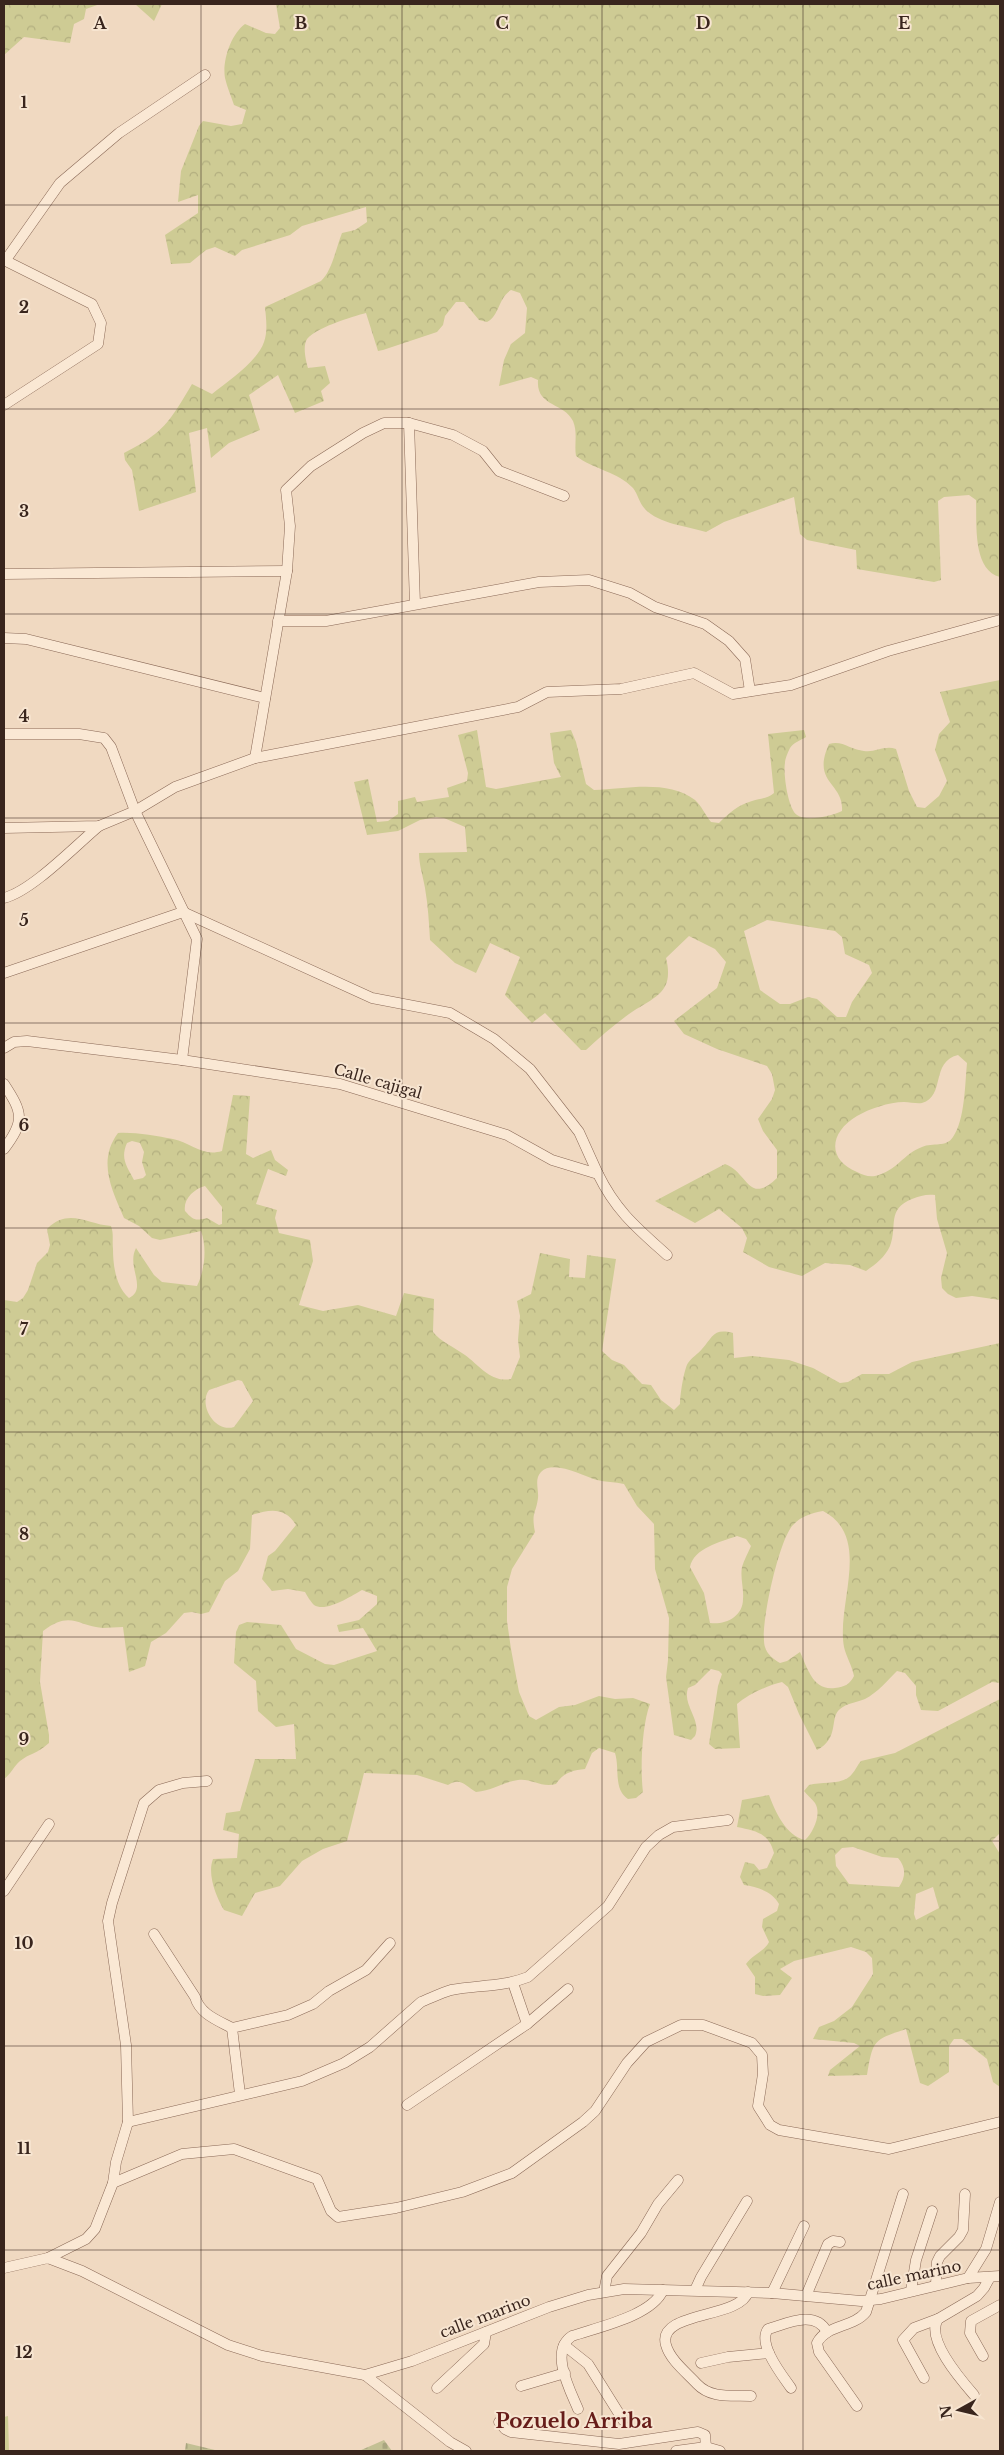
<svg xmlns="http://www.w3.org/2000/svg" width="1004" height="2455" font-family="'Libre Baskerville',serif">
<defs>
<pattern id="forest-crowns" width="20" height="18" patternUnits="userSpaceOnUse" patternTransform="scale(1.25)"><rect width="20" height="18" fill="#cecb94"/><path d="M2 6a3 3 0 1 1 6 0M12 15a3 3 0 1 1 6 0" fill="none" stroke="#b2ae7f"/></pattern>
<pattern id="cemetery-stones" width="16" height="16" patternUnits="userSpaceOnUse" patternTransform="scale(1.25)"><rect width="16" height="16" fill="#c3c094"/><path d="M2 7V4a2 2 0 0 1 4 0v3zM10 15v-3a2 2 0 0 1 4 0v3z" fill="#a8a57f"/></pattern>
</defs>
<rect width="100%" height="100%" fill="#f0d9c1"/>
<g fill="url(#forest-crowns)" fill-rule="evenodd">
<path d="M4 4H100L86 9 84 19 74 24 70 43 24 37 4 55Z"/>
<path d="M135 4H162L154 21Z"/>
<path d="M276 4H1000V577C972 570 977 522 976 500L969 495 944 497 938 501 941 580 934 582 857 569 856 550 807 540 800 534 794 497 724 522 706 532C687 526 659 524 645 509 639 503 638 494 633 488 618 472 593 469 576 456 574 444 578 433 573 421 564 402 536 407 538 380L531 377 499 386 504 360 511 344 525 333 527 308 520 293 511 290C498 298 500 315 487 322L479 320 464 302H456L445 316 443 325 437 332 383 350 378 351 366 313C354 316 311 329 306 341 303 349 306 361 308 368L325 366 330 383 321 391 324 401 295 413 278 375 249 395 260 430 229 443 211 458 207 428 189 433 196 492 139 511 132 470 125 460 124 453C164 433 170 421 192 384L212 394C227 382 258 361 264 342 268 331 266 318 265 307L321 281C332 271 336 248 342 233L355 230 367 222 366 207 302 226 290 235 242 250 235 256 215 247 206 250 190 263 171 264 165 235 198 213V195L178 202 181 171 199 126 203 121 231 126 242 124 246 110 234 105C231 96 227 87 225 78 222 61 231 34 245 24L266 33 275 34 280 28Z"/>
<path d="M1000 680V1300L972 1296 956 1298 948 1294 942 1288 941 1278 947 1253 937 1219 935 1195C926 1194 920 1196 912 1199 886 1210 898 1225 890 1246 885 1257 876 1264 866 1271L850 1265 825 1263 802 1276 769 1267 743 1252 747 1238 742 1228 719 1209 695 1223 655 1201 725 1164C748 1172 748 1206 777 1178V1150L763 1131 758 1119 772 1099 775 1090 772 1074 767 1066 717 1049 684 1034 674 1021 717 988 726 962 715 949 689 936 666 958C675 994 653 997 629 1014 614 1025 600 1037 586 1050H581L545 1013 532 1023 505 995 520 957 490 943 476 973 455 963 430 940C429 923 428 905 425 888 423 876 419 865 419 853L467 852 465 827 444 818 436 817 420 820 398 831 367 835 354 782 368 779 377 822 388 821 398 814V801L415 797 417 802 449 797 447 788 467 781 468 773 458 735 477 730 486 787 496 789 561 777 554 763 550 733 571 730 576 742 586 784 594 790C625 789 668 779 695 800 701 805 706 816 711 822L719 823C729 813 738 805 752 801 761 798 767 799 774 793L768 734 804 730 806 737C801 740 793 743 790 748 788 752 785 759 785 763 783 773 788 809 797 815 807 822 832 816 842 811 844 782 811 784 829 744 843 740 850 750 864 751 875 753 884 745 896 749L909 791 917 807 925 808 939 796 947 781 935 750 939 734 950 722 940 692ZM767 920 835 931 842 937 845 954 869 965 872 973 852 1002 846 1017H837L817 999 808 997 790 1004H780L760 990 744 931ZM958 1055 967 1063C965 1083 965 1120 953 1137 946 1148 933 1142 922 1147 903 1154 897 1171 875 1176 868 1177 863 1175 857 1172 826 1159 830 1132 857 1116 869 1109 889 1102 904 1102 910 1102 917 1104 922 1103 946 1096 930 1062 958 1055Z"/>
<path d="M233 1095 250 1096 246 1154 253 1158 271 1150 275 1160 288 1170 286 1176 268 1169 256 1204 277 1210 275 1218 279 1233 310 1240 313 1261 299 1305 323 1311 358 1305 396 1316 404 1293 434 1299 433 1332C441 1342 454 1347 465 1355 479 1365 491 1383 511 1379L520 1357 518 1340 520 1316 517 1301 531 1294 540 1253 570 1259 569 1277 585 1278 587 1255 616 1259 602 1351 612 1360 624 1365 642 1384 651 1385 661 1400 674 1410 680 1404C680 1395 684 1369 688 1363 692 1357 698 1354 702 1349 713 1337 713 1328 733 1333L734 1358 752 1356 789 1360 813 1368 840 1383 848 1382 862 1374H889L912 1362 1000 1343V1683L992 1682 938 1711 921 1710 916 1695V1686L905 1673 897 1671C888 1680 877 1693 865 1699 858 1702 847 1703 840 1709 829 1718 840 1738 817 1750L799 1714 788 1687 782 1682C768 1685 747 1695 737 1704L740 1748 715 1749 709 1744 718 1686 722 1674 719 1671 711 1669 695 1685 688 1688C682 1705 702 1720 695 1736L691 1740 674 1735 666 1677 668 1660 669 1618 655 1569 654 1524 637 1506 624 1484C615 1482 605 1482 597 1480 583 1476 553 1459 541 1472 534 1479 539 1490 538 1498 536 1514 531 1512 535 1532L512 1569 507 1587V1621L511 1649 519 1692 529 1716 536 1720 559 1707 575 1705 599 1696 615 1699 633 1698 650 1704C642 1725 640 1769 643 1792L636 1798 628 1799C613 1789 620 1769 615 1753L599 1748 592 1753 585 1769C573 1770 563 1773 556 1784 541 1788 531 1778 518 1780 503 1782 494 1790 476 1792 465 1786 461 1777 448 1785L417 1775 364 1773 347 1841 323 1849 302 1861 280 1886 255 1893 242 1916 224 1910C216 1897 207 1874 213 1859L237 1858 239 1834 223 1830 226 1813 240 1811 255 1759H296L294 1724 276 1727 258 1711 256 1681 234 1663 236 1632 239 1625 247 1622 281 1625 296 1649 325 1664 334 1665 377 1651 363 1628 339 1632 337 1625 359 1620 377 1604V1596L362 1590C351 1596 326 1613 314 1605 311 1602 307 1596 305 1592L288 1589 272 1591 262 1579 268 1556 275 1551 296 1525C285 1507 270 1509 252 1515L250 1549 238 1571 225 1581 209 1612 201 1614 192 1612 184 1613 166 1633 151 1642 145 1666 129 1672 123 1627C116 1627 109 1628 103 1628 77 1626 71 1610 43 1631L40 1682 49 1735V1743C37 1754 30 1753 20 1761 14 1766 11 1774 4 1779V1300L17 1302 23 1298 28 1290 37 1263 48 1252 50 1245 47 1229C69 1207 88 1225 111 1226 114 1234 112 1240 113 1249 113 1266 116 1287 129 1298 148 1288 126 1267 136 1248L154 1275 162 1282 197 1286C205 1270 207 1247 201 1231L160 1240 152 1238 139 1226 124 1218C112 1190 97 1161 118 1133 135 1132 156 1136 173 1139 192 1143 202 1157 222 1151ZM132 1141 140 1143 144 1152 142 1162 146 1175 143 1178 134 1180C127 1166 120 1159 127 1143ZM205 1186 222 1207V1224L219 1225 207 1218C195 1221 193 1220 185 1211 183 1199 194 1189 205 1186ZM238 1380 242 1381 253 1401 234 1427C215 1433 198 1405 209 1390ZM823 1511C873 1537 836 1604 844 1647 846 1656 852 1666 854 1676 850 1684 845 1687 835 1688 813 1691 808 1669 800 1652L787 1661 780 1663C773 1659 767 1654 765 1647 759 1629 779 1539 793 1525 801 1516 812 1513 823 1511ZM737 1536 746 1539 751 1546C748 1553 744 1560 742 1567 740 1578 744 1589 743 1599 743 1617 725 1625 710 1623L704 1593 690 1567C694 1548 720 1542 737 1536Z"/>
<path d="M1000 1699V1833L992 1841 1000 1854V2087L993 2082 987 2059 962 2039H954L949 2046V2072L928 2086 920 2083 906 2029C873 2040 873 2040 867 2075L828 2076 830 2070 860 2046 854 2043 813 2039 819 2027 834 2021 852 2007 873 1974 872 1958 866 1952 851 1947 794 1961 780 1969 792 1978 780 1995 763 1996 755 1994V1977L746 1964C753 1954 764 1952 769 1942L762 1927 763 1919 777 1911 779 1904C773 1892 758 1887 744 1885L740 1877 745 1862 754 1864 759 1870 767 1868 774 1853C769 1833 756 1831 737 1827L742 1800 769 1795C775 1811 786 1836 805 1840 813 1833 822 1814 815 1803 812 1799 807 1795 804 1791L809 1785C822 1781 843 1786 852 1774 856 1770 857 1765 861 1761L895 1753ZM853 1847 882 1857 898 1858C906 1867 906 1877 899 1887L849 1884 836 1866 835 1855 842 1848ZM933 1887 939 1908 916 1920 914 1914 916 1894Z"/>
</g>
<g fill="url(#cemetery-stones)">
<path d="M384 2440 392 2451H359Z"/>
<path d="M186 2443 219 2451H185Z"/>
</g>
<path fill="#cecb94" d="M8 2416 9 2451H4V2417Z"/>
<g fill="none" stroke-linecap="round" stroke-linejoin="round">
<defs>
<g id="minor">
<path d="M4 260 92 304 101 323 98 344 4 405"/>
<path d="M5 261 60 183 119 133 205 75"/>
<path d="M409 423 415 604"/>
<path d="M4 574 287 571"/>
<path d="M278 621H326L539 582 589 580 630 593 655 607 705 624 729 641 745 659 750 691"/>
<path d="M4 638 26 639 265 698"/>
<path d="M4 734H79L104 738 111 747 135 811 197 939 182 1060"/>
<path d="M255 758 287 571 290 526 286 490 311 466 363 433 384 423H409L453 435 483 451 499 471 564 496"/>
<path d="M4 828 99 826 135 811 175 787 255 758 518 707 547 692 621 689 694 673 733 694 791 685 888 651 1000 620"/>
<path d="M4 898C32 891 75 846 99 826"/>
<path d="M4 973 183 912 372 998 450 1013 494 1039 530 1069 579 1132 598 1174"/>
<path d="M4 1048 14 1042 27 1041 182 1060 340 1084 507 1135 552 1160 598 1174C616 1211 637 1228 667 1255"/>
<path d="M4 1084C23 1113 25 1121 4 1149"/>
<path d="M4 1891 49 1824"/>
<path d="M154 1934 195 1997C200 2014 217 2020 232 2028"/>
<path d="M527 2024 568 1989"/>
<path d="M240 2094 232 2028 288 2015 313 2004 329 1991 366 1970 390 1943"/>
<path d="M407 2105 527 2024 513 1983"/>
<path d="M128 2122 302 2081 344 2063 370 2047 421 2002C431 1998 441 1993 451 1990 477 1985 503 1987 528 1977L608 1906 646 1847 659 1835 673 1827 728 1820"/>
<path d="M113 2183 182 2154 234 2149 317 2179 331 2211 338 2217 396 2208 462 2192 512 2173 583 2122 595 2111 627 2063 646 2042 681 2025H703L752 2043 762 2055 763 2074 758 2106 770 2125 779 2130 889 2149 1000 2122"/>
<path d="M48 2258 86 2239 95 2229 113 2183 116 2162 128 2122 126 2045 108 1921 112 1903 144 1803 159 1790 183 1783 207 1781"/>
<path d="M4 2268 48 2258 82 2271 228 2345 262 2356 365 2375 412 2361 549 2307 588 2295 624 2289 772 2293 861 2301 881 2299 968 2278 1000 2276"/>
<path d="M968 2278 986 2249 1000 2202"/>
<path d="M936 2285 937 2262 940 2256 959 2237 963 2230 965 2194"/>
<path d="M695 2290 701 2277 747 2201"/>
<path d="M911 2291 916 2260 932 2211"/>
<path d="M604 2292 607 2276 641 2233 658 2204 678 2180"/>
<path d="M748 2292C740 2319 656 2311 666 2345 670 2360 687 2373 697 2384 711 2399 732 2395 751 2396"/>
<path d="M772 2293 804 2226"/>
<path d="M806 2296 828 2244 833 2241 840 2242"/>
<path d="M564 2345 588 2364 623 2420"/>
<path d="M983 2356 970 2333 971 2321 1000 2305"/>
<path d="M701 2363 728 2357 769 2353"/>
<path d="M365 2375 450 2442 466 2451"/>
<path d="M924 2378 903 2340 914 2328 938 2319"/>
<path d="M521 2386 565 2373"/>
<path d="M437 2388 484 2344 486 2332"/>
<path d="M791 2388C782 2375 757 2344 768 2329 786 2324 815 2309 827 2332"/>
<path d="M974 2395C961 2380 925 2339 938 2319L977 2296 984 2288 990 2277"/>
<path d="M857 2406 819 2352 817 2343C827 2324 853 2328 866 2312L903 2194"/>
<path d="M578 2409C570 2390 549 2351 572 2336 598 2327 652 2316 663 2290"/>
<path d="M499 2422 505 2429 511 2432 619 2444 698 2432 705 2435 706 2447"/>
<path d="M676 2451 706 2447 720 2451"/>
</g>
</defs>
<use href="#minor" stroke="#8a6957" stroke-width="11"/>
<use href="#minor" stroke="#fae8d4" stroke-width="10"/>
</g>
<path fill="none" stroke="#39251d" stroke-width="1" stroke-opacity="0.55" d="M201 4V2451M402 4V2451M602 4V2451M803 4V2451M4 205H1000M4 409H1000M4 614H1000M4 818H1000M4 1023H1000M4 1228H1000M4 1432H1000M4 1637H1000M4 1841H1000M4 2046H1000M4 2250H1000"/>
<g text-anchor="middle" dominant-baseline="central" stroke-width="4" stroke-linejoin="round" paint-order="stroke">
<g font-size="15" fill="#39251d" stroke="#f7e5d1">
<text transform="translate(378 1081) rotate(16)">Calle cajigal</text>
<text transform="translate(914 2275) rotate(-12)">calle marino</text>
<text transform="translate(485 2316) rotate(-21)">calle marino</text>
</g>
<g font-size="20" font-weight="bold" fill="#671d1a" stroke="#f7e5d1">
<text x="574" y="2421">Pozuelo Arriba</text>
</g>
</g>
<g font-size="16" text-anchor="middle" font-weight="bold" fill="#39251d" stroke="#f7e5d1" stroke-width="4" stroke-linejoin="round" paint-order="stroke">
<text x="100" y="29">A</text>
<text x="301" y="29">B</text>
<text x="502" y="29">C</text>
<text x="703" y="29">D</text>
<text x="904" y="29">E</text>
<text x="24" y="108">1</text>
<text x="24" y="313">2</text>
<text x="24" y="517">3</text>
<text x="24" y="722">4</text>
<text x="24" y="926">5</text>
<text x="24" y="1131">6</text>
<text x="24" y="1335">7</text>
<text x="24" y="1540">8</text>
<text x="24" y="1745">9</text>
<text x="24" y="1949">10</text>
<text x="24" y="2154">11</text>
<text x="24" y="2358">12</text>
</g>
<rect width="1004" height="2455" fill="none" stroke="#39251d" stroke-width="10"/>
<g transform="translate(959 2410) rotate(262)" stroke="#f7e5d1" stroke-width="4" paint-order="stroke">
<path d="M0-4L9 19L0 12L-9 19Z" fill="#39251d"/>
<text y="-8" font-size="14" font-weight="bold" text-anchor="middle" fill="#39251d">N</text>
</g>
</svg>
